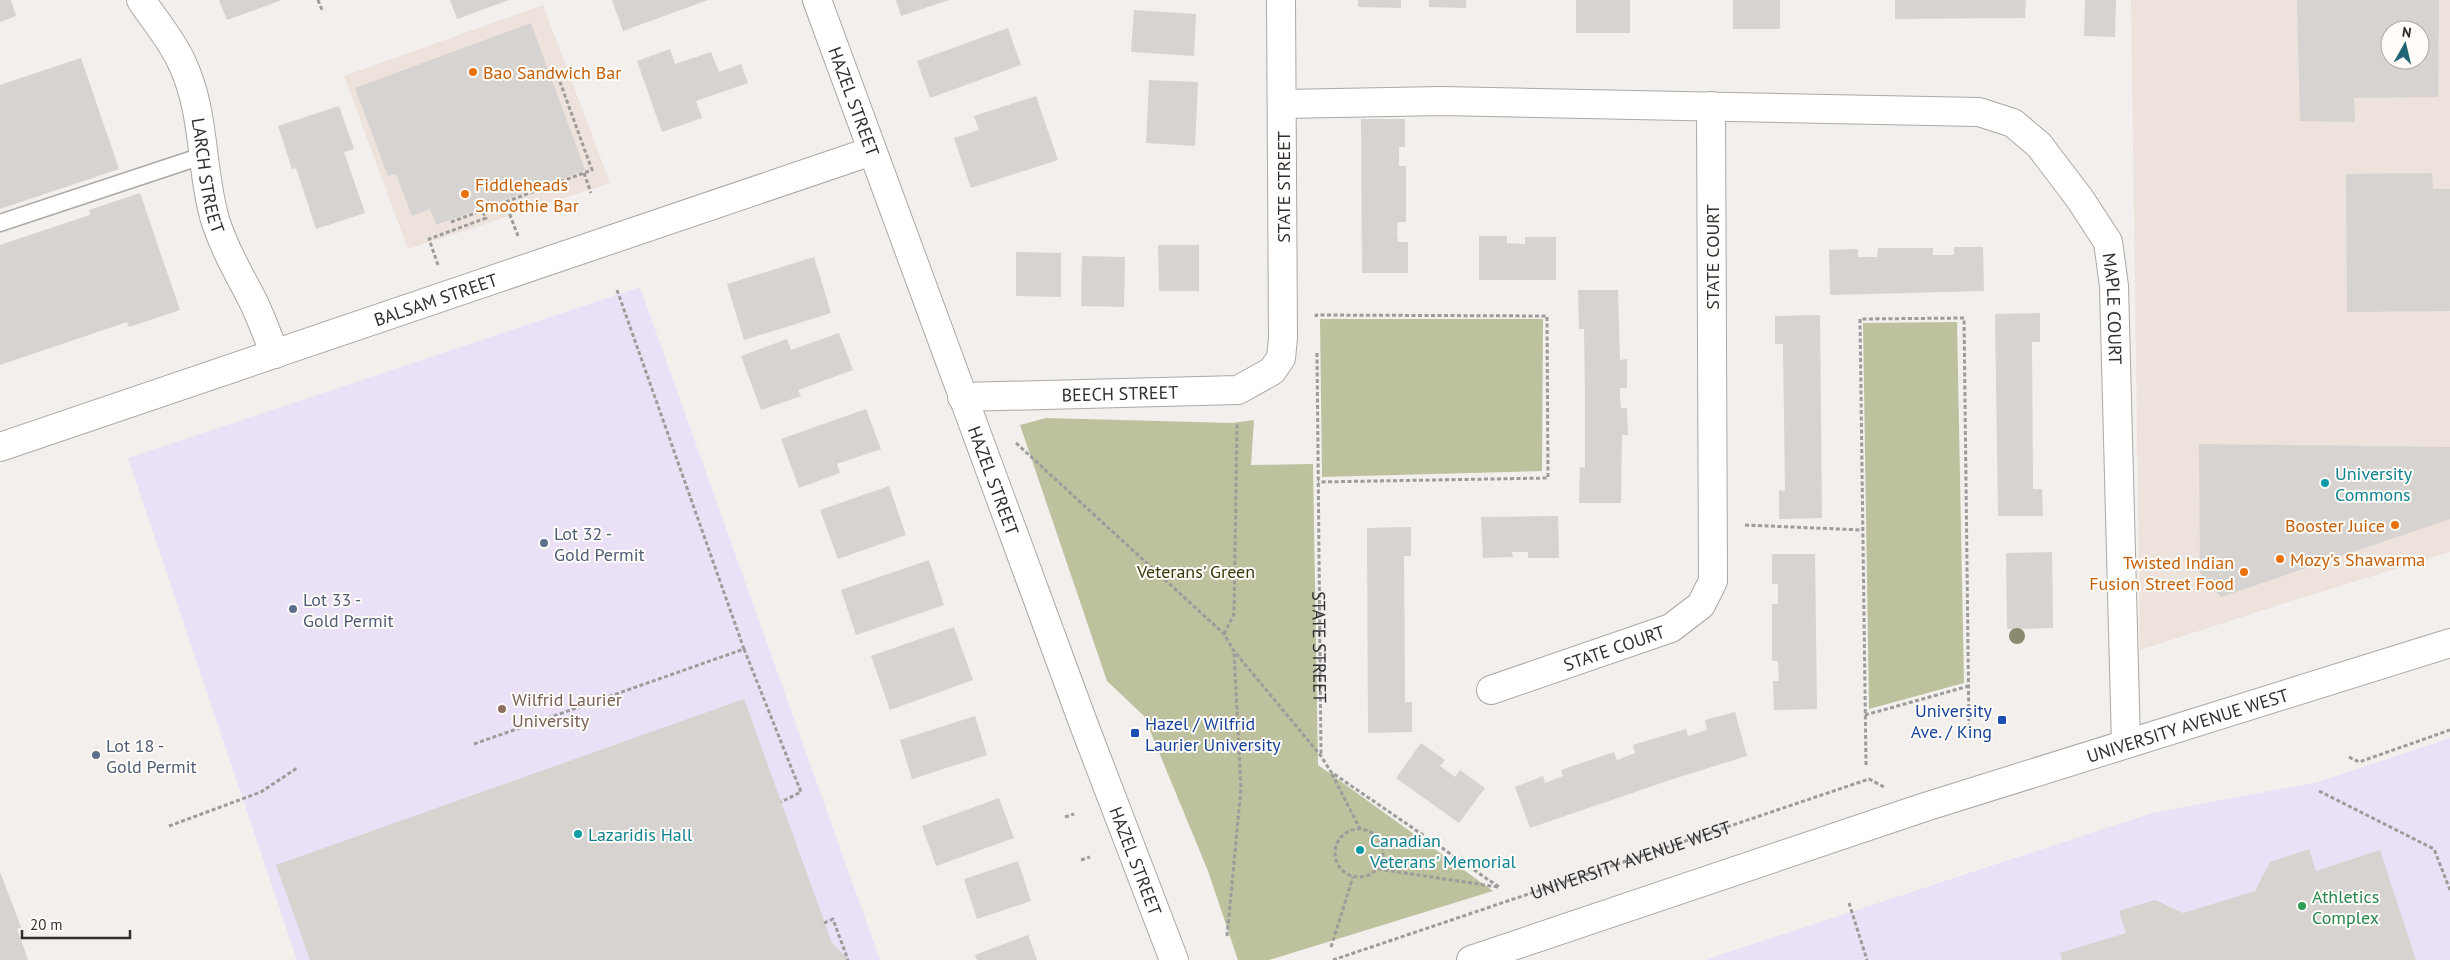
<svg xmlns="http://www.w3.org/2000/svg" width="2450" height="960" font-family="'PT Sans',sans-serif">
<rect width="100%" height="100%" fill="#f2efed"/>
<g fill="#ede2dc" fill-rule="evenodd">
<path d="M2131 0H2450V552L2285 603 2140 650ZM2390 30H2420V60H2390Z"/>
<path d="M543 5 610 183 408 249 344 76Z"/>
</g>
<g fill="#ebe1f6">
<path d="M640 287 880 960H297L128 458Z"/>
<path d="M2450 738V960H1705L2152 813 2318 782Z"/>
</g>
<g fill="#bec19e">
<path d="M1320 319H1543L1542 471 1322 477Z"/>
<path d="M1957 322 1964 683 1869 709 1863 323Z"/>
<path d="M1046 418 1232 423 1254 420 1251 465 1313 464 1318 765 1493 891 1269 960H1238L1208 871 1144 716 1107 681 1020 425Z"/>
</g>
<g fill="#d6d3d0" fill-rule="evenodd">
<path d="M0 0H11L16 16 0 22Z"/>
<path d="M219 0H282L227 20Z"/>
<path d="M450 0H509L457 19Z"/>
<path d="M612 0H708L623 31Z"/>
<path d="M896 0H949L901 16Z"/>
<path d="M1358 0H1401V8L1358 7Z"/>
<path d="M1429 0H1466V8L1429 7Z"/>
<rect x="1576" y="0" width="54" height="33"/>
<rect x="1733" y="0" width="47" height="29"/>
<path d="M1895 0H2026L2025 18 1895 19Z"/>
<path d="M2085 0H2116L2115 37 2084 36Z"/>
<path d="M2297 0H2439L2438 97 2354 98 2355 122 2300 121ZM2390 30H2420V60H2390Z"/>
<path d="M1134 10 1196 14 1194 56 1131 52Z"/>
<path d="M531 23 585 170 436 225 430 209 412 216 396 174 388 176 355 88Z"/>
<path d="M1008 28 1021 65 930 98 917 61Z"/>
<path d="M670 49 675 64 711 52 719 72 741 64 748 83 696 101 702 118 662 132 637 61Z"/>
<path d="M81 58 119 169 0 209V85Z"/>
<path d="M1149 80 1198 82 1195 146 1146 143Z"/>
<path d="M1036 96 1058 160 971 188 954 138 979 130 974 116Z"/>
<path d="M339 106 354 149 344 152 365 213 316 229 296 168 292 169 278 126Z"/>
<path d="M1361 119H1405V147H1399V166H1406V222H1398L1397 234 1398 242H1408V273H1362Z"/>
<path d="M2432 173 2433 189H2450V311L2347 312 2346 174Z"/>
<path d="M140 193 180 310 129 327 127 322 0 365V245L90 215 89 210Z"/>
<path d="M1479 236H1507V243L1525 244V237H1556V280H1479Z"/>
<path d="M1158 245H1199V291H1159Z"/>
<path d="M1954 247H1983L1984 291 1830 295 1829 250 1858 249V257H1877L1878 248H1933V255H1954Z"/>
<path d="M1016 252 1061 253V297L1016 296Z"/>
<path d="M1082 256 1125 257 1124 307 1081 306Z"/>
<path d="M814 257 831 313 744 340 727 284Z"/>
<path d="M1578 290H1618L1620 360 1627 359V388H1620V397L1621 408H1627L1628 435H1622L1621 503H1579L1580 467 1585 468V397L1584 329H1579Z"/>
<path d="M2040 313V342H2032L2033 489H2042L2043 516H1998L1995 314Z"/>
<path d="M1820 315 1822 518 1779 519V490L1785 491 1783 344H1775V316Z"/>
<path d="M839 333 853 370 798 390 801 396 761 410 741 356 787 339 791 350Z"/>
<path d="M866 409 881 449 837 464 840 473 799 488 781 439Z"/>
<path d="M2199 444 2450 447V519L2221 597 2200 573Z"/>
<path d="M889 486 906 535 838 559 820 510Z"/>
<path d="M1558 516 1559 558H1528V552H1512L1513 557 1483 558 1481 517Z"/>
<path d="M1411 527V556H1404L1405 691V702H1412V732L1368 733 1367 528Z"/>
<path d="M2052 552 2053 628 2007 629 2006 553Z"/>
<path d="M1772 554H1815L1817 709 1774 710 1773 681H1779L1778 661H1772V604H1778V584H1772Z"/>
<path d="M929 560 944 605 856 635 841 590Z"/>
<path d="M954 627 973 680 890 710 871 656Z"/>
<path d="M744 699 832 943 849 960H310L276 865Z"/>
<path d="M1735 712 1747 756 1673 779 1530 828 1515 787 1543 776 1545 783 1563 776 1561 770 1614 752 1617 760 1635 753 1633 745 1686 729 1688 736 1707 730 1705 720Z"/>
<path d="M975 716 987 755 912 779 900 740Z"/>
<path d="M1421 743 1445 760 1440 766 1455 777 1460 770 1485 788 1459 823 1396 778Z"/>
<path d="M999 798 1014 838 936 866 922 826Z"/>
<path d="M2309 849 2316 871 2380 850 2416 960H2062L2060 953 2126 933 2119 911 2155 900 2183 913 2255 891 2270 862Z"/>
<path d="M1018 861 1031 901 977 919 964 879Z"/>
<path d="M0 872 21 927 17 929 28 960H0Z"/>
<path d="M1028 935 1037 960H977L975 955Z"/>
</g>
<g fill="none" stroke-linecap="round" stroke-linejoin="round">
<defs>
<path id="service" d="M0 223 202 156"/>
<g id="minor">
<path id="s3" d="M141 0C155 21 172 40 182 63 206 113 200 171 216 223 225 249 237 271 250 295 260 314 267 335 275 354"/>
<path id="s4" d="M817 0 1084 725 1174 960"/>
<path id="s5" d="M1283 104 1442 101 1979 112 2013 123 2039 145 2080 199 2108 242 2114 286 2126 744"/>
<path id="s6" d="M962 397 1238 390 1272 371 1281 358 1283 338 1281 0"/>
<path id="s7" d="M0 447 872 151"/>
<path id="s8" d="M1491 690 1671 628 1701 605 1713 581 1711 106"/>
</g>
<g id="secondary">
<path id="s9" d="M1471 960 1925 807 2450 643"/>
</g>
</defs>
<use href="#service" stroke="#aba8a5" stroke-width="19"/>
<use href="#minor" stroke="#aba8a5" stroke-width="30"/>
<use href="#secondary" stroke="#aba8a5" stroke-width="30"/>
<g stroke="#9e9c9b" stroke-width="3" stroke-dasharray="4 2.5" stroke-linecap="butt">
<path d="M318 0 322 10"/>
<path d="M584 173 591 193"/>
<path d="M505 202 518 236"/>
<path d="M451 222 592 170 560 82"/>
<path d="M438 265 429 239 486 218 482 211"/>
<path d="M1316 317V315L1547 316 1548 478 1318 482"/>
<path id="s1" d="M1317 353 1321 756"/>
<path d="M1016 443 1224 634 1234 651 1321 756 1331 772 1499 887"/>
<path d="M1745 525 1862 530"/>
<path d="M1224 634 1234 614 1237 423"/>
<path d="M744 649 801 792 781 802"/>
<path d="M1865 715 1969 686"/>
<path d="M474 744 744 649 617 290"/>
<path d="M2349 757 2359 762 2450 730"/>
<path d="M1866 765 1860 319 1964 318 1969 730"/>
<path d="M1332 774 1360 829"/>
<path d="M2319 791 2434 849 2450 890"/>
<path d="M1065 817 1074 814"/>
<path d="M169 826 261 792 297 768"/>
<circle cx="1359" cy="853" r="24"/>
<path d="M1081 860 1090 857"/>
<path d="M1378 869 1498 887"/>
<path d="M1849 903 1867 960"/>
<path d="M824 923 833 919 848 960"/>
<path d="M1227 936 1241 789 1234 652"/>
<path d="M1331 947 1353 877"/>
<path id="s2" d="M1333 960 1869 779 1884 787"/>
</g>
<use href="#service" stroke="#fff" stroke-width="16"/>
<use href="#minor" stroke="#fff" stroke-width="28"/>
<use href="#secondary" stroke="#fff" stroke-width="28"/>
</g>
<circle fill="#8b8a71" cx="2017" cy="636" r="8"/>
<g fill="#e8710a" stroke="#fffcfa" stroke-width="2">
<circle cx="473" cy="72" r="5"/>
<circle cx="465" cy="194" r="5"/>
<circle cx="2395" cy="525" r="5"/>
<circle cx="2280" cy="559" r="5"/>
<circle cx="2244" cy="572" r="5"/>
</g>
<g fill="#0f9aa8" stroke="#fffcfa" stroke-width="2">
<circle cx="2325" cy="483" r="5"/>
<circle cx="578" cy="834" r="5"/>
<circle cx="1360" cy="850" r="5"/>
</g>
<g fill="#5c6f8a" stroke="#fffcfa" stroke-width="2">
<circle cx="544" cy="543" r="5"/>
<circle cx="293" cy="609" r="5"/>
<circle cx="96" cy="755" r="5"/>
</g>
<circle fill="#8d6e63" stroke="#fffcfa" stroke-width="2" cx="502" cy="709" r="5"/>
<g fill="#1a4fb4" stroke="#fffcfa" stroke-width="2">
<rect x="1997" y="715" width="10" height="10" rx="2.5"/>
<rect x="1130" y="728" width="10" height="10" rx="2.5"/>
</g>
<circle fill="#2e9e5b" stroke="#fffcfa" stroke-width="2" cx="2302" cy="906" r="5"/>
<g text-anchor="middle" dominant-baseline="central" stroke-width="4" stroke-linejoin="round" paint-order="stroke">
<g font-size="18" fill="#c56008" stroke="#fffcfa" text-anchor="start">
<text x="483" y="72">Bao Sandwich Bar</text>
<text x="475" y="184">Fiddleheads<tspan x="475" dy="21">Smoothie Bar</tspan></text>
<text x="2385" y="525" text-anchor="end">Booster Juice</text>
<text x="2290" y="559">Mozy's Shawarma</text>
<text x="2234" y="562" text-anchor="end">Twisted Indian<tspan x="2234" dy="21">Fusion Street Food</tspan></text>
</g>
<g font-size="18" fill="#302f2e" stroke="#fffcfa">
<text stroke="none"><textPath href="#s4" startOffset="108">HAZEL STREET</textPath></text>
<text stroke="none"><textPath href="#s3" startOffset="191">LARCH STREET</textPath></text>
<text transform="translate(1283 187) rotate(-90)">STATE STREET</text>
<text transform="translate(1712 257) rotate(-90)">STATE COURT</text>
<text stroke="none"><textPath href="#s7" startOffset="460">BALSAM STREET</textPath></text>
<text stroke="none"><textPath href="#s5" startOffset="952">MAPLE COURT</textPath></text>
<text stroke="none"><textPath href="#s6" startOffset="158">BEECH STREET</textPath></text>
<text stroke="none"><textPath href="#s4" startOffset="512">HAZEL STREET</textPath></text>
<text stroke="none"><textPath href="#s1" startOffset="294">STATE STREET</textPath></text>
<text stroke="none"><textPath href="#s8" startOffset="130">STATE COURT</textPath></text>
<text stroke="none"><textPath href="#s9" startOffset="754">UNIVERSITY AVENUE WEST</textPath></text>
<text stroke="none"><textPath href="#s2" startOffset="314">UNIVERSITY AVENUE WEST</textPath></text>
<text stroke="none"><textPath href="#s4" startOffset="918">HAZEL STREET</textPath></text>
</g>
<g font-size="18" fill="#0d838f" stroke="#fffcfa" text-anchor="start">
<text x="2335" y="473">University<tspan x="2335" dy="21">Commons</tspan></text>
<text x="588" y="834">Lazaridis Hall</text>
<text x="1370" y="840">Canadian<tspan x="1370" dy="21">Veterans' Memorial</tspan></text>
</g>
<g font-size="18" fill="#4e5e75" stroke="#fffcfa" text-anchor="start">
<text x="554" y="533">Lot 32 -<tspan x="554" dy="21">Gold Permit</tspan></text>
<text x="303" y="599">Lot 33 -<tspan x="303" dy="21">Gold Permit</tspan></text>
<text x="106" y="745">Lot 18 -<tspan x="106" dy="21">Gold Permit</tspan></text>
</g>
<g font-size="18" fill="#37380b" stroke="#fffcfa">
<text x="1196" y="571">Veterans' Green</text>
</g>
<g font-size="18" fill="#785e54" stroke="#fffcfa" text-anchor="start">
<text x="512" y="699">Wilfrid Laurier<tspan x="512" dy="21">University</tspan></text>
</g>
<g font-size="18" fill="#164399" stroke="#fffcfa" text-anchor="end">
<text x="1992" y="710">University<tspan x="1992" dy="21">Ave. / King</tspan></text>
<text x="1145" y="723" text-anchor="start">Hazel / Wilfrid<tspan x="1145" dy="21">Laurier University</tspan></text>
</g>
<g font-size="18" fill="#27864d" stroke="#fffcfa" text-anchor="start">
<text x="2312" y="896">Athletics<tspan x="2312" dy="21">Complex</tspan></text>
</g>
</g>
<g transform="translate(2405 45) rotate(8)"><circle r="24" fill="#fffcfa" stroke="#acaaa8"/>
<path d="M0-4L9 19L0 12L-9 19Z" fill="#206676"/>
<text y="-8" font-size="14" font-weight="bold" text-anchor="middle" fill="#302f2e">N</text>
</g>
<path d="M22 930v8h108v-8" fill="none" stroke="#302f2e" stroke-width="2.5"/>
<text x="30" y="930" font-size="15" fill="#302f2e" stroke="#fffcfa" stroke-width="4" paint-order="stroke">20 m</text>
</svg>
